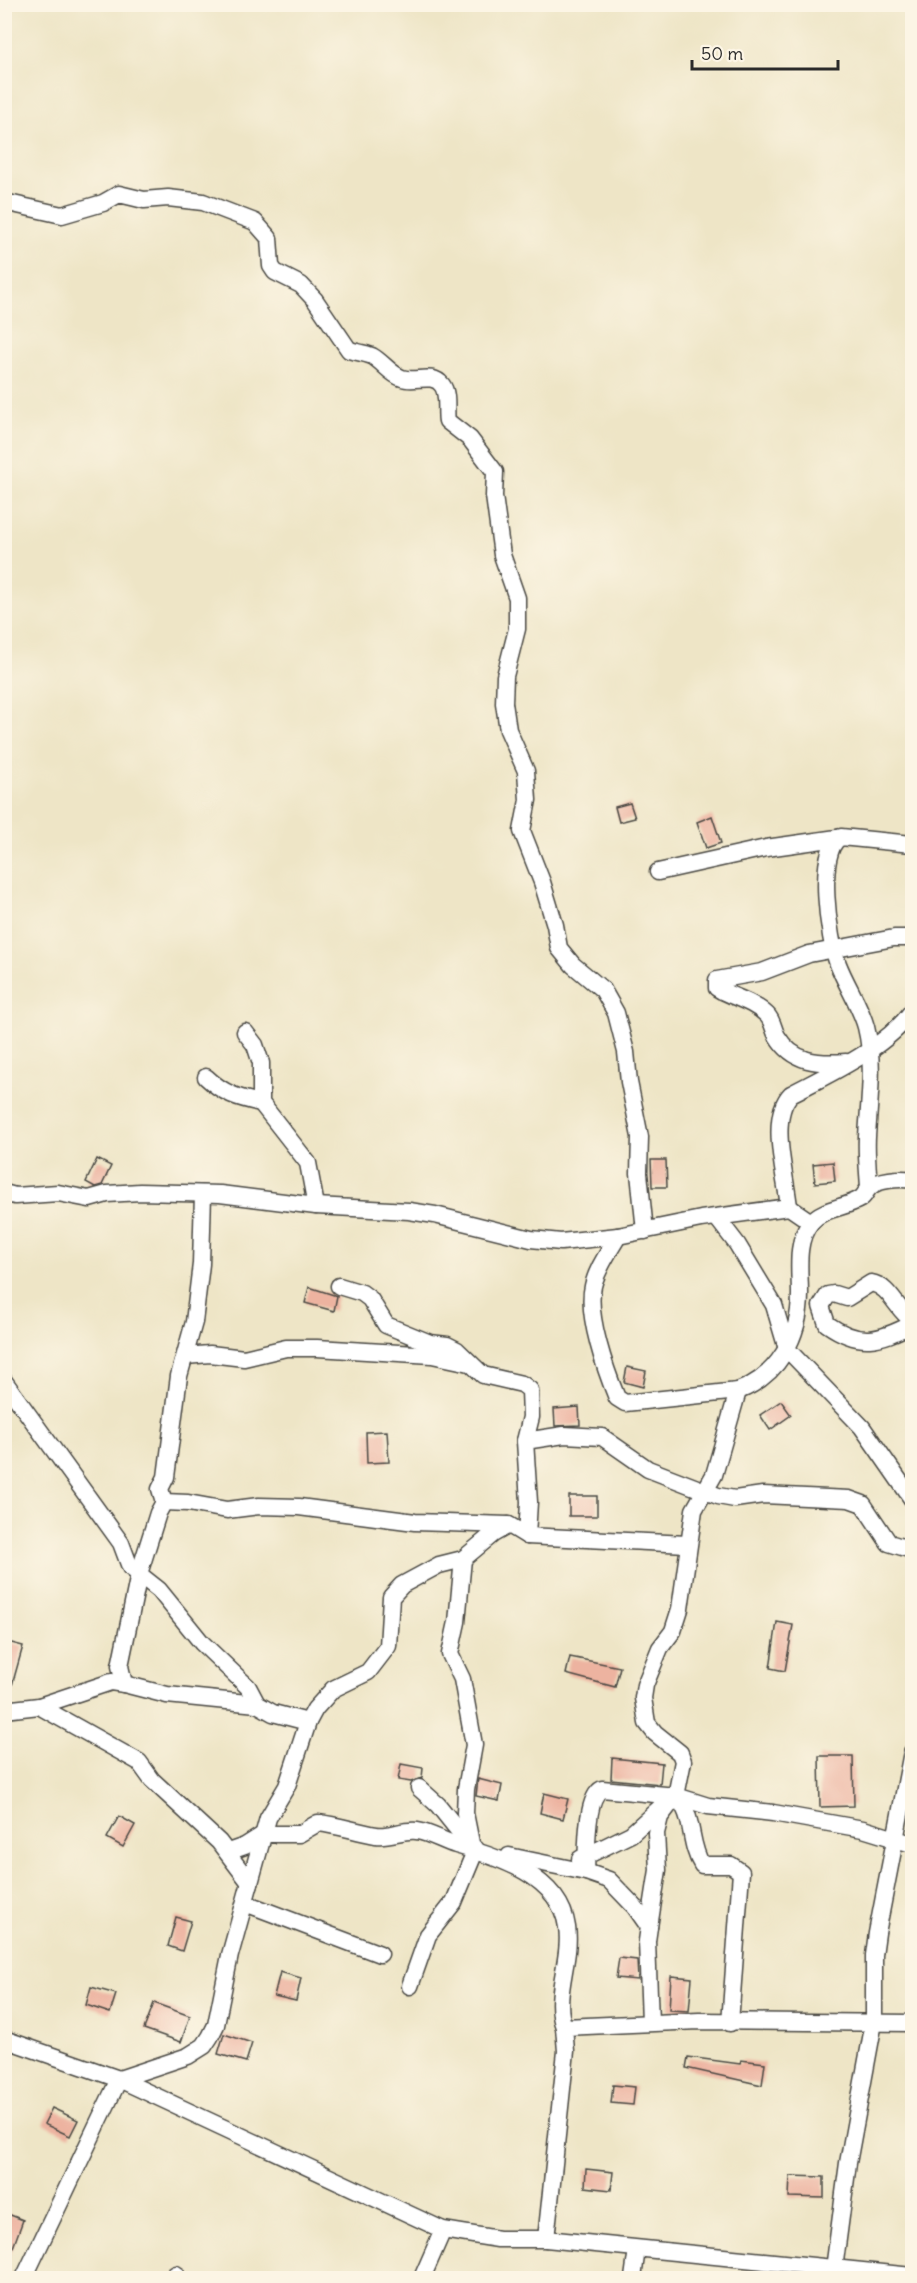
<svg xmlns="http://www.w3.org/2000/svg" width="917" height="2283" font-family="Delius,sans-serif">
<rect width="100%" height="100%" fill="#fcf5e5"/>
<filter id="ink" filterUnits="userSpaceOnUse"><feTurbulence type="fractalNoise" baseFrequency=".0167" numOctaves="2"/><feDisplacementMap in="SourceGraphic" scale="12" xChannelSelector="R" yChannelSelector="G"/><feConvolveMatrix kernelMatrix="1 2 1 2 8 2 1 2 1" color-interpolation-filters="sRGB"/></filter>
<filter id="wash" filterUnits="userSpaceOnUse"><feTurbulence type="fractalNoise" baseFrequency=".008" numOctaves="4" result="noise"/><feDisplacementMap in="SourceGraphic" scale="24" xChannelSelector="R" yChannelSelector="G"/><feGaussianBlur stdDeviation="1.35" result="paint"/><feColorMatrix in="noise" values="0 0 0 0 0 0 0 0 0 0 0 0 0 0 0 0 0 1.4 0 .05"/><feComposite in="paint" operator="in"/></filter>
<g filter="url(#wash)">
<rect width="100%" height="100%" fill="#eee5c6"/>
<g id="blocks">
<g fill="#edb3a0">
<path d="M630 803 635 818 619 822 615 807Z"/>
<path d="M712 816 721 843 706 848 697 822Z"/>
<path d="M97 1159 111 1166 102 1185 95 1187 86 1182Z"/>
<path d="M651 1160H666L667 1187H652Z"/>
<path d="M833 1162 835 1181 815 1183 813 1164Z"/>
<path d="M309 1287 337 1296 334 1311 305 1303Z"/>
<path d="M627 1367 646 1371 643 1387 624 1382Z"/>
<path d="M781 1401 791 1415 770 1430 760 1415Z"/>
<path d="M579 1407 580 1425 555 1426 554 1409Z"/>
<path d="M387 1431 389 1462 367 1463 366 1432Z"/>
<rect x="569" y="1496" width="28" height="20"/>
<path d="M777 1622 793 1625 785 1671 770 1668Z"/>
<path d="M4 1641 23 1646 9 1696H4Z"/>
<path d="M570 1657 620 1667 615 1687 566 1674Z"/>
<path d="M819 1756H853L854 1806 820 1807Z"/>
<path d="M612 1758 662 1763 660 1784 611 1779Z"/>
<path d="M401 1764 423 1768 422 1778 411 1782 398 1780Z"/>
<path d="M478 1779 502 1785 499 1801 476 1796Z"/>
<path d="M544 1793 568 1799 563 1819 540 1813Z"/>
<path d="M119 1816 135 1825 123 1847 107 1838Z"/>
<path d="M176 1917 191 1921 182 1951 168 1946Z"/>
<path d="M619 1958 637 1960 638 1980 616 1978Z"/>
<path d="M280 1972 301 1978 296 2001 274 1996Z"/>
<path d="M671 1976 692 1978 689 2011 669 2010Z"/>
<path d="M91 1987 116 1994 110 2013 86 2005Z"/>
<path d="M154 2003 190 2016 181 2042 144 2029Z"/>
<path d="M224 2034 252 2043 246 2062 218 2054Z"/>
<path d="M688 2057 740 2064 741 2060 765 2063 762 2085 686 2068Z"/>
<path d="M613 2085 635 2087 633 2105 611 2103Z"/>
<path d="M52 2108 78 2120 70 2136 44 2124Z"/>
<path d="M586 2169 613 2172 611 2190 585 2187Z"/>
<path d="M790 2176 824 2177V2198L789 2197Z"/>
<path d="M8 2214 23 2220 7 2264H4V2224Z"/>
</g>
</g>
</g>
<g filter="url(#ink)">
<use href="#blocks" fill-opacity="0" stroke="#484742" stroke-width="1.5"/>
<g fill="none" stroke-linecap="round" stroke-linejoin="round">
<defs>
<g id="minor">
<path d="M4 202 62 215 103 203 119 194 144 200 168 198 203 202 255 222 269 238 271 266 275 272 301 285 315 300 349 350C356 352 365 353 372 356 383 362 390 374 402 378 415 383 432 372 442 385 449 394 445 411 447 421L470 439 495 472 494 496 502 555 517 598V629L505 676 504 703 508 730 526 771 528 800 522 831 542 882 555 925 559 948 573 965 603 990 616 1013 626 1052 629 1082 640 1137 639 1173 645 1231"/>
<path d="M658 872 766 848 837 838"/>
<path d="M245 1032 255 1045 261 1063V1103L308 1163 316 1206"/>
<path d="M846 1062C818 1064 793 1063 777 1036 773 1029 773 1021 767 1015 755 1003 737 998 722 991L717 988V980L762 972 809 954 894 938H912"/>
<path d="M206 1077C224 1094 238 1098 261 1103"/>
<path d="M869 1187C868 1171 866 1153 867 1137 869 1101 875 1063 866 1027 860 1005 846 985 838 964 829 941 815 849 841 837L912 844"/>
<path d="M4 1193 15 1196 58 1193 89 1199 107 1194 140 1192 220 1194 316 1206 409 1211 435 1215 531 1239 561 1242 618 1236 701 1219 789 1207 811 1222"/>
<path d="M789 1207C786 1176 768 1117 791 1094 831 1073 886 1048 912 1011"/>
<path d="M717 1218 737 1244 774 1305 787 1349 862 1427 912 1499"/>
<path d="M618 1236C609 1252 597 1268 593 1286 586 1315 606 1371 617 1398L625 1403 738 1391C778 1376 800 1337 800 1294 800 1271 795 1241 811 1222 823 1208 845 1208 860 1199 865 1196 865 1192 869 1188 877 1179 901 1178 912 1180"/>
<path d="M339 1286 362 1293 370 1299 386 1325 430 1343 447 1345 457 1350 483 1375 522 1384 530 1390 531 1417 525 1441"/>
<path d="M912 1320C897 1311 890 1286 871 1283L847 1298 834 1294 828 1295 821 1306 827 1324C860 1347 879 1341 912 1324"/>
<path d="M185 1356 210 1354 244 1358 286 1348H317L432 1355 470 1363"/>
<path d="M4 1381 121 1543 130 1567 159 1590 202 1643 248 1687 257 1704 273 1713 308 1722"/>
<path d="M164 1502 188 1503 227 1510 259 1506 299 1507 415 1522 508 1525"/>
<path d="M164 1502 158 1513 139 1574 120 1666 124 1684 167 1695 257 1704"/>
<path d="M164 1502 160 1489 166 1477 179 1376 194 1322 201 1264 203 1194"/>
<path d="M527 1536 687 1544"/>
<path d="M463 1559 457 1622 450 1654 462 1679 474 1745 466 1789 465 1813 472 1848"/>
<path d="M39 1706 139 1762 152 1780 219 1842 250 1883"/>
<path d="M4 1710 39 1706 111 1682 124 1684"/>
<path d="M419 1788 438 1805 470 1845"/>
<path d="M676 1796C695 1815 688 1843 702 1865H731L741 1872 730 2023"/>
<path d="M228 1852 245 1846 264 1834H299L318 1823C338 1825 357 1832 376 1835 390 1837 403 1829 417 1831 430 1833 443 1841 456 1845 498 1857 560 1876 567 1927 572 1960 552 1996 564 2027"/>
<path d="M509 1856 586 1872 609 1880 635 1907 649 1927 647 1941 650 2022"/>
<path d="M580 1859 631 1834 663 1805"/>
<path d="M586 1872C587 1854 585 1797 602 1789L676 1796 708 1806 773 1813 863 1829 912 1844"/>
<path d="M245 1903 380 1954"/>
<path d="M649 1927 658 1870 656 1833 660 1817 676 1796 683 1761 680 1753 655 1733 647 1723 643 1698 645 1685 660 1648 673 1631 680 1609 694 1510 714 1475 738 1391"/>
<path d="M410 1986 428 1935 454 1902 476 1849"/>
<path d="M4 2039 119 2079 443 2230 498 2239H546L912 2276"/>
<path d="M546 2239 566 2051 564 2027 699 2021 912 2023"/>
<path d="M834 2269 848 2163 874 2022V1955L877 1933 912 1752"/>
<path d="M176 2274V2278"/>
<path d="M24 2278 119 2079 188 2056 204 2046 210 2037 216 2025 230 1955 268 1818 287 1786 308 1722 315 1709 333 1689 368 1672 388 1646 391 1597 402 1585 439 1565 463 1559 493 1534 509 1525 527 1536 529 1502 525 1441 564 1435 602 1437 648 1469 718 1496 735 1499 763 1495 849 1499 863 1504 889 1543 912 1550"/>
<path d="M422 2278 443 2230"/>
<path d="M633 2278 637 2249"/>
</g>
</defs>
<use href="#minor" stroke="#484742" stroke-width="19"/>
<use href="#minor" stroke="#fff" stroke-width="16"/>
</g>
</g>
<rect width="917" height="2283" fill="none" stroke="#fcf5e5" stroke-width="24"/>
<path d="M692 60v9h146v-9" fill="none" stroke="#2b2b2b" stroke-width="3"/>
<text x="701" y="60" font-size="18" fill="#2b2b2b" stroke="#fcf5e5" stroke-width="4.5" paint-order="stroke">50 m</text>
</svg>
